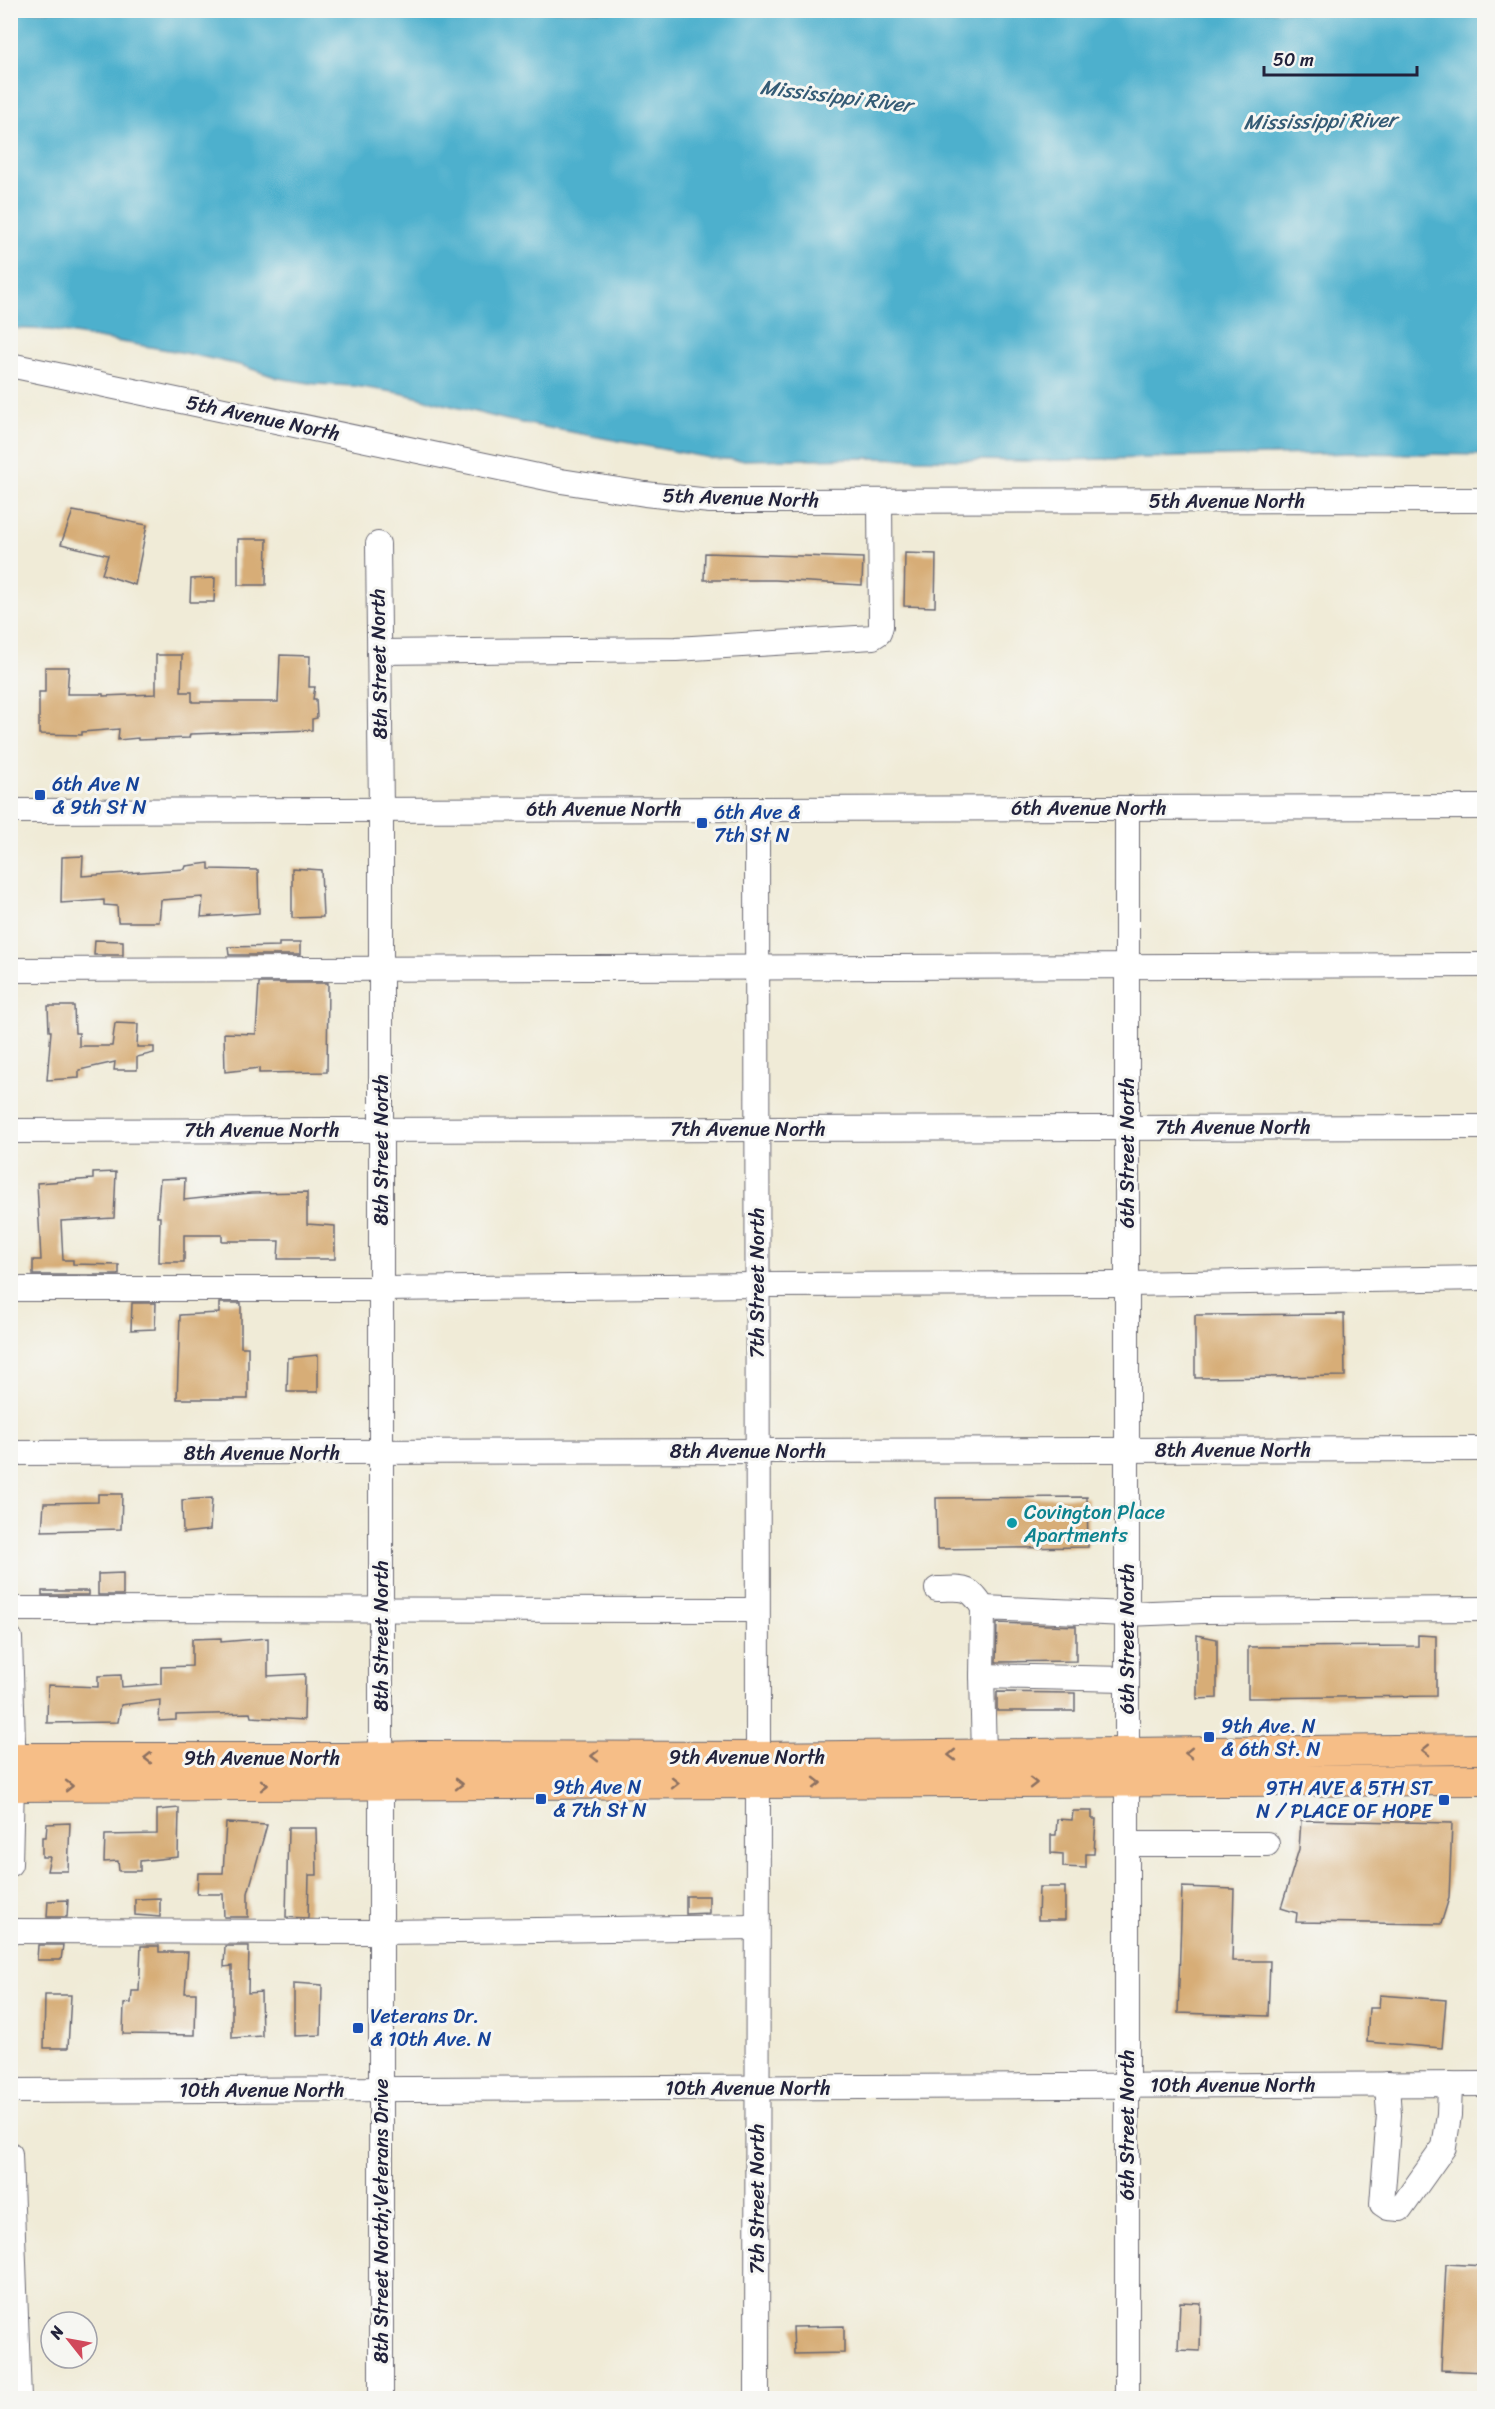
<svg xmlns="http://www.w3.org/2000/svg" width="1495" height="2409" font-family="Sriracha,sans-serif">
<rect width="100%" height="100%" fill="#f6f6f2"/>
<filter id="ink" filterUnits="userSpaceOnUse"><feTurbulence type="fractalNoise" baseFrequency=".0167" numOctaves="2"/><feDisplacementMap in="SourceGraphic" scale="12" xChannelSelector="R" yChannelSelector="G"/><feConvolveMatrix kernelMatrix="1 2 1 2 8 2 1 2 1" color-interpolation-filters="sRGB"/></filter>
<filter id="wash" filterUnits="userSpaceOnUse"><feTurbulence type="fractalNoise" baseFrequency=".008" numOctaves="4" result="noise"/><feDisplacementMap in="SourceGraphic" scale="24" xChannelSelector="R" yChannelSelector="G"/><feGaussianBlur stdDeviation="1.35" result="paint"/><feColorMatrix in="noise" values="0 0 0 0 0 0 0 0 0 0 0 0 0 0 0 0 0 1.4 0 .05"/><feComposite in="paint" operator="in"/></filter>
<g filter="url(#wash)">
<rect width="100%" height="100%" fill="#f0ebd7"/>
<path fill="#4eb0cd" stroke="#386984" stroke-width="1.5" d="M10 11H1484V455L1354 453 1025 461 865 458 739 460 710 458 507 420 400 393 354 386 316 384 278 378 240 365 180 352 50 330 11 328Z"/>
<g id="blocks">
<g fill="#d7ad77">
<path d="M73 511 147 525 135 585 102 574 108 555 61 544Z"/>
<path d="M238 539H267L266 585H238Z"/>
<path d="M705 553 863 558 862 585 775 580H704Z"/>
<path d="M905 553 936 554 935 607 904 606Z"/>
<path d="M215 578 214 602H190L191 579Z"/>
<path d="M156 655H182L181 692H192V702H278L280 655 310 656 309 687H315L313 699H316L317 718 312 719V730L190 734 189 738 138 740V738L118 740 119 729 82 732V735L39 734V692H45V667H69L67 694H103V696L156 694Z"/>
<path d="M83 856 82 876 185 869 186 866 209 863V869L258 870 259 913 201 917 203 897 161 900 159 922H118L117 906 104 905V900L61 903 62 857Z"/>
<path d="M292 868 321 870 323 917 292 918Z"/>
<path d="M95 940 123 941V955H94Z"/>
<path d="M279 943H300V955H229L228 947 279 946Z"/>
<path d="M259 983H328L327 1072 259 1073V1068L225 1072 224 1033 256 1034Z"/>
<path d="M48 1006H74L75 1033H79V1046H112L115 1023 138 1024 137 1047H154V1053L137 1057V1070H114L115 1062 79 1070V1078L47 1080 51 1031H49Z"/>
<path d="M116 1172 114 1218 61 1221 63 1260H73V1264L119 1265V1275H33V1260H41L37 1183 93 1179V1173Z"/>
<path d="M185 1178 184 1200 251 1193 307 1192V1224L335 1226V1259H278L279 1241H222V1235H184V1262H159L160 1217H157L160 1179Z"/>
<path d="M132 1303H156L155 1329 131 1330Z"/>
<path d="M219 1303H241V1347H248V1399H177L180 1315 219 1313Z"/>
<path d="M1344 1314 1345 1376 1195 1378V1315Z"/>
<path d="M318 1355V1392H287L288 1358Z"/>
<path d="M98 1494H122L121 1529 42 1531 44 1503 98 1502Z"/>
<path d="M1087 1497 1088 1547 937 1549 936 1498Z"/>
<path d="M212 1498 210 1530 183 1533 182 1500Z"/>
<path d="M123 1573V1595H98V1574Z"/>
<rect x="42" y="1591" width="47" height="4"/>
<path d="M997 1623 1076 1626V1661L996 1662Z"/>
<path d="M1197 1635 1217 1639V1698L1197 1699Z"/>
<path d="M1418 1635 1436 1636V1696L1248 1698V1647L1418 1646Z"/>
<path d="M221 1638V1642L268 1638V1676L305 1674 304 1720 251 1717 250 1713 176 1715V1720L159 1721 160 1700 121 1705 118 1722 47 1723 48 1685 98 1687V1676L121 1675 122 1687 161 1684V1667L192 1666V1639Z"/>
<path d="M997 1692 1075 1693V1711H997Z"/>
<path d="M179 1808 178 1857 140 1861V1871H119L118 1861 104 1862 105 1835 157 1834V1810Z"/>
<path d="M1073 1811H1092V1819H1096L1094 1854H1086V1868L1063 1867V1854L1051 1853V1835H1056L1057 1819 1072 1820Z"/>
<path d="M1301 1820 1452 1823 1449 1898 1441 1924 1296 1922 1297 1913 1281 1908 1299 1849Z"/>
<path d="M70 1823 68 1871H47L50 1857H42V1837H46L47 1824Z"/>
<path d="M226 1823 267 1825 248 1893V1917H224L223 1894H197L198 1873H223Z"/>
<path d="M288 1828H316L317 1875H309L308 1918 286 1917Z"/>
<path d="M1039 1887H1065V1920H1038Z"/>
<path d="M1182 1887 1234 1889 1232 1961H1270L1268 2016 1178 2013Z"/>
<path d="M686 1896H709V1913L686 1914Z"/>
<path d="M160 1898V1917L135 1915V1899Z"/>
<path d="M68 1900 67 1917H47L48 1901Z"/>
<path d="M38 1945H63L61 1960H37Z"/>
<path d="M141 1946H159V1952H188L185 1993H196L195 2035 123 2034 124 2004 131 2003 132 1991H139Z"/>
<path d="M225 1946H249L248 1993 261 1992 262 2036 232 2038V1966L224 1967Z"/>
<path d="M294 1983 322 1985 321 2035 294 2036Z"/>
<path d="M45 1995H71L68 2048H44Z"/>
<path d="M1380 1995 1446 2000 1442 2048 1367 2042 1369 2008H1379Z"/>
<path d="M1446 2264 1485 2266V2372L1441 2370Z"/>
<path d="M1180 2302 1201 2303 1200 2351 1178 2350Z"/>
<path d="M844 2326V2353L794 2354 793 2327Z"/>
</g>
</g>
</g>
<g filter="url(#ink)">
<use href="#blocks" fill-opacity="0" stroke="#6a6872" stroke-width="1.5"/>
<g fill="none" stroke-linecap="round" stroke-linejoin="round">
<defs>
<g id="minor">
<path d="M10 365 561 481 645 494 710 501 1484 500"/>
<path d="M378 544 381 810V2398"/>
<path d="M379 652 676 649 873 637 879 633 881 626 880 501"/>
<path d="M757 809 758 1757"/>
<path d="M10 811 1484 807"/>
<path d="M10 970 1484 965"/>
<path d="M10 1131 1484 1127"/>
<path d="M10 1289H381L757 1285 1127 1284 1484 1278"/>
<path d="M10 1453 1484 1449"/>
<path d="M937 1589C962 1589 969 1584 983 1608"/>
<path d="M10 1609 757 1610"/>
<path d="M10 1638 13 1742 10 1864"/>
<path d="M982 1676 1126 1679"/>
<path d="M984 1755 982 1676 983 1608 1127 1614 1203 1611 1484 1609"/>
<path d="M1127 1844H1267"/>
<path d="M10 1931 381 1932 757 1927"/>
<path d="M1387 2084 1389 2115 1382 2204 1388 2208 1400 2209 1444 2147 1449 2115 1450 2084"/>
<path d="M10 2091 1484 2084"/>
<path d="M10 2154 19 2398"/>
<path d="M757 2398 758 1783"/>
<path d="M1127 2398V808"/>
</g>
<g id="major">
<path d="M10 1758H347L419 1756 758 1757 1484 1749"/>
<path d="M10 1786 1484 1780"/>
</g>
</defs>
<use href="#minor" stroke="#6a6872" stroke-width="26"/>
<use href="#major" stroke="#6a6872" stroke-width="32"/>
<use href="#minor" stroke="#fff" stroke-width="24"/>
<use href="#major" stroke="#f6be87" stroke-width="30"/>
</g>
<defs><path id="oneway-chevron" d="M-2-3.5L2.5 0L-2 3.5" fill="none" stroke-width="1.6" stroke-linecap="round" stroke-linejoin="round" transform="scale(1.5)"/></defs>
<g stroke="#8c7061">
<use href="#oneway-chevron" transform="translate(1426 1750) rotate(179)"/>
<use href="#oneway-chevron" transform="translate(1189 1753) rotate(179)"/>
<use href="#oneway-chevron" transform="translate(952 1755) rotate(179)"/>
<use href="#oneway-chevron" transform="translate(595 1756) rotate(-180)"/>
<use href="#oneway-chevron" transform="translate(148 1758) rotate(-180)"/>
<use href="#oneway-chevron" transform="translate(675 1783)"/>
<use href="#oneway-chevron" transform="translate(817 1783)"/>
<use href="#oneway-chevron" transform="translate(1033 1783)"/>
<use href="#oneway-chevron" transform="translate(459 1784)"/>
<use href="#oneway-chevron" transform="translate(264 1785)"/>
<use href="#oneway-chevron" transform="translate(69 1786)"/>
</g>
</g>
<g fill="#1a4fb4" stroke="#f6f6f2" stroke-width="2">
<rect x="34" y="789" width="12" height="12" rx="3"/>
<rect x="696" y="817" width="12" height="12" rx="3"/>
<rect x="1203" y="1731" width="12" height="12" rx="3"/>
<rect x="535" y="1793" width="12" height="12" rx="3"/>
<rect x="1438" y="1794" width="12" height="12" rx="3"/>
<rect x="352" y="2022" width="12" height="12" rx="3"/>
</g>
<circle fill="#0f9aa8" stroke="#f6f6f2" stroke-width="2" cx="1012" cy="1523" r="6"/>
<g text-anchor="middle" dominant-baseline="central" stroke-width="6" stroke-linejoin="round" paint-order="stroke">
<g font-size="20" fill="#22223b" stroke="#f6f6f2">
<text transform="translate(263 418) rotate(12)">5th Avenue North</text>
<text transform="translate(741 498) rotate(2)">5th Avenue North</text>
<text x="1227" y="501">5th Avenue North</text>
<text transform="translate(379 664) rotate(-91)">8th Street North</text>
<text x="1089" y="808">6th Avenue North</text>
<text x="604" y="809">6th Avenue North</text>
<text x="1233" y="1127">7th Avenue North</text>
<text x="748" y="1129">7th Avenue North</text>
<text x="262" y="1130">7th Avenue North</text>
<text transform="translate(381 1150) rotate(-90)">8th Street North</text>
<text transform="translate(1127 1153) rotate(-90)">6th Street North</text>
<text transform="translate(757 1283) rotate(-90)">7th Street North</text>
<text x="1233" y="1450">8th Avenue North</text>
<text x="748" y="1451">8th Avenue North</text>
<text x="262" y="1453">8th Avenue North</text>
<text transform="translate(381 1636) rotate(-90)">8th Street North</text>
<text transform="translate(1127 1639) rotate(-90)">6th Street North</text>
<text x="747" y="1757">9th Avenue North</text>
<text x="262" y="1758">9th Avenue North</text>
<text x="1233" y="2085">10th Avenue North</text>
<text x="748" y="2088">10th Avenue North</text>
<text x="262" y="2090">10th Avenue North</text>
<text transform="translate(1127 2125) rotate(-90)">6th Street North</text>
<text transform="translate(757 2199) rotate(-90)">7th Street North</text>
<text transform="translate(381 2221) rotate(-90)">8th Street North;Veterans Drive</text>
</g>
<g font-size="20" fill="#164399" stroke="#f6f6f2" text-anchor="start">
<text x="52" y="784">6th Ave N<tspan x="52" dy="23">&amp; 9th St N</tspan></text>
<text x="714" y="812">6th Ave &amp;<tspan x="714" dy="23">7th St N</tspan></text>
<text x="1221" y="1726">9th Ave. N<tspan x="1221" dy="23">&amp; 6th St. N</tspan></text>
<text x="553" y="1787">9th Ave N<tspan x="553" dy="23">&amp; 7th St N</tspan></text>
<text x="1432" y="1788" text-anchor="end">9TH AVE &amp; 5TH ST<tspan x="1432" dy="23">N / PLACE OF HOPE</tspan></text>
<text x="370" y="2016">Veterans Dr.<tspan x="370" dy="23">&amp; 10th Ave. N</tspan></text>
</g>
<g font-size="20" fill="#0d838f" stroke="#f6f6f2" text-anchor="start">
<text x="1024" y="1512">Covington Place<tspan x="1024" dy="23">Apartments</tspan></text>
</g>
<g font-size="21" font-style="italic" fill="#345b75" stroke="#f6f6f2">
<text transform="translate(836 96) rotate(7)">Mississippi River</text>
<text transform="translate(1320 121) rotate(-1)">Mississippi River</text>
</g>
</g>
<rect width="1495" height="2409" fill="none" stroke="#f6f6f2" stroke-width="36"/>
<g transform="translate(69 2340) rotate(301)"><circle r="28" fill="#f6f6f2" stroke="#a1a1a9" stroke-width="1.5"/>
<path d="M0-4.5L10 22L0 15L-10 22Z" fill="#d1495b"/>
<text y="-9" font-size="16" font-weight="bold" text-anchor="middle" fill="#22223b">N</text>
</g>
<path d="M1264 66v9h153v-9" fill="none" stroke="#22223b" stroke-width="3"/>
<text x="1273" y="66" font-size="18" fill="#22223b" stroke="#f6f6f2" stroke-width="4.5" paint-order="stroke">50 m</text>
</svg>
